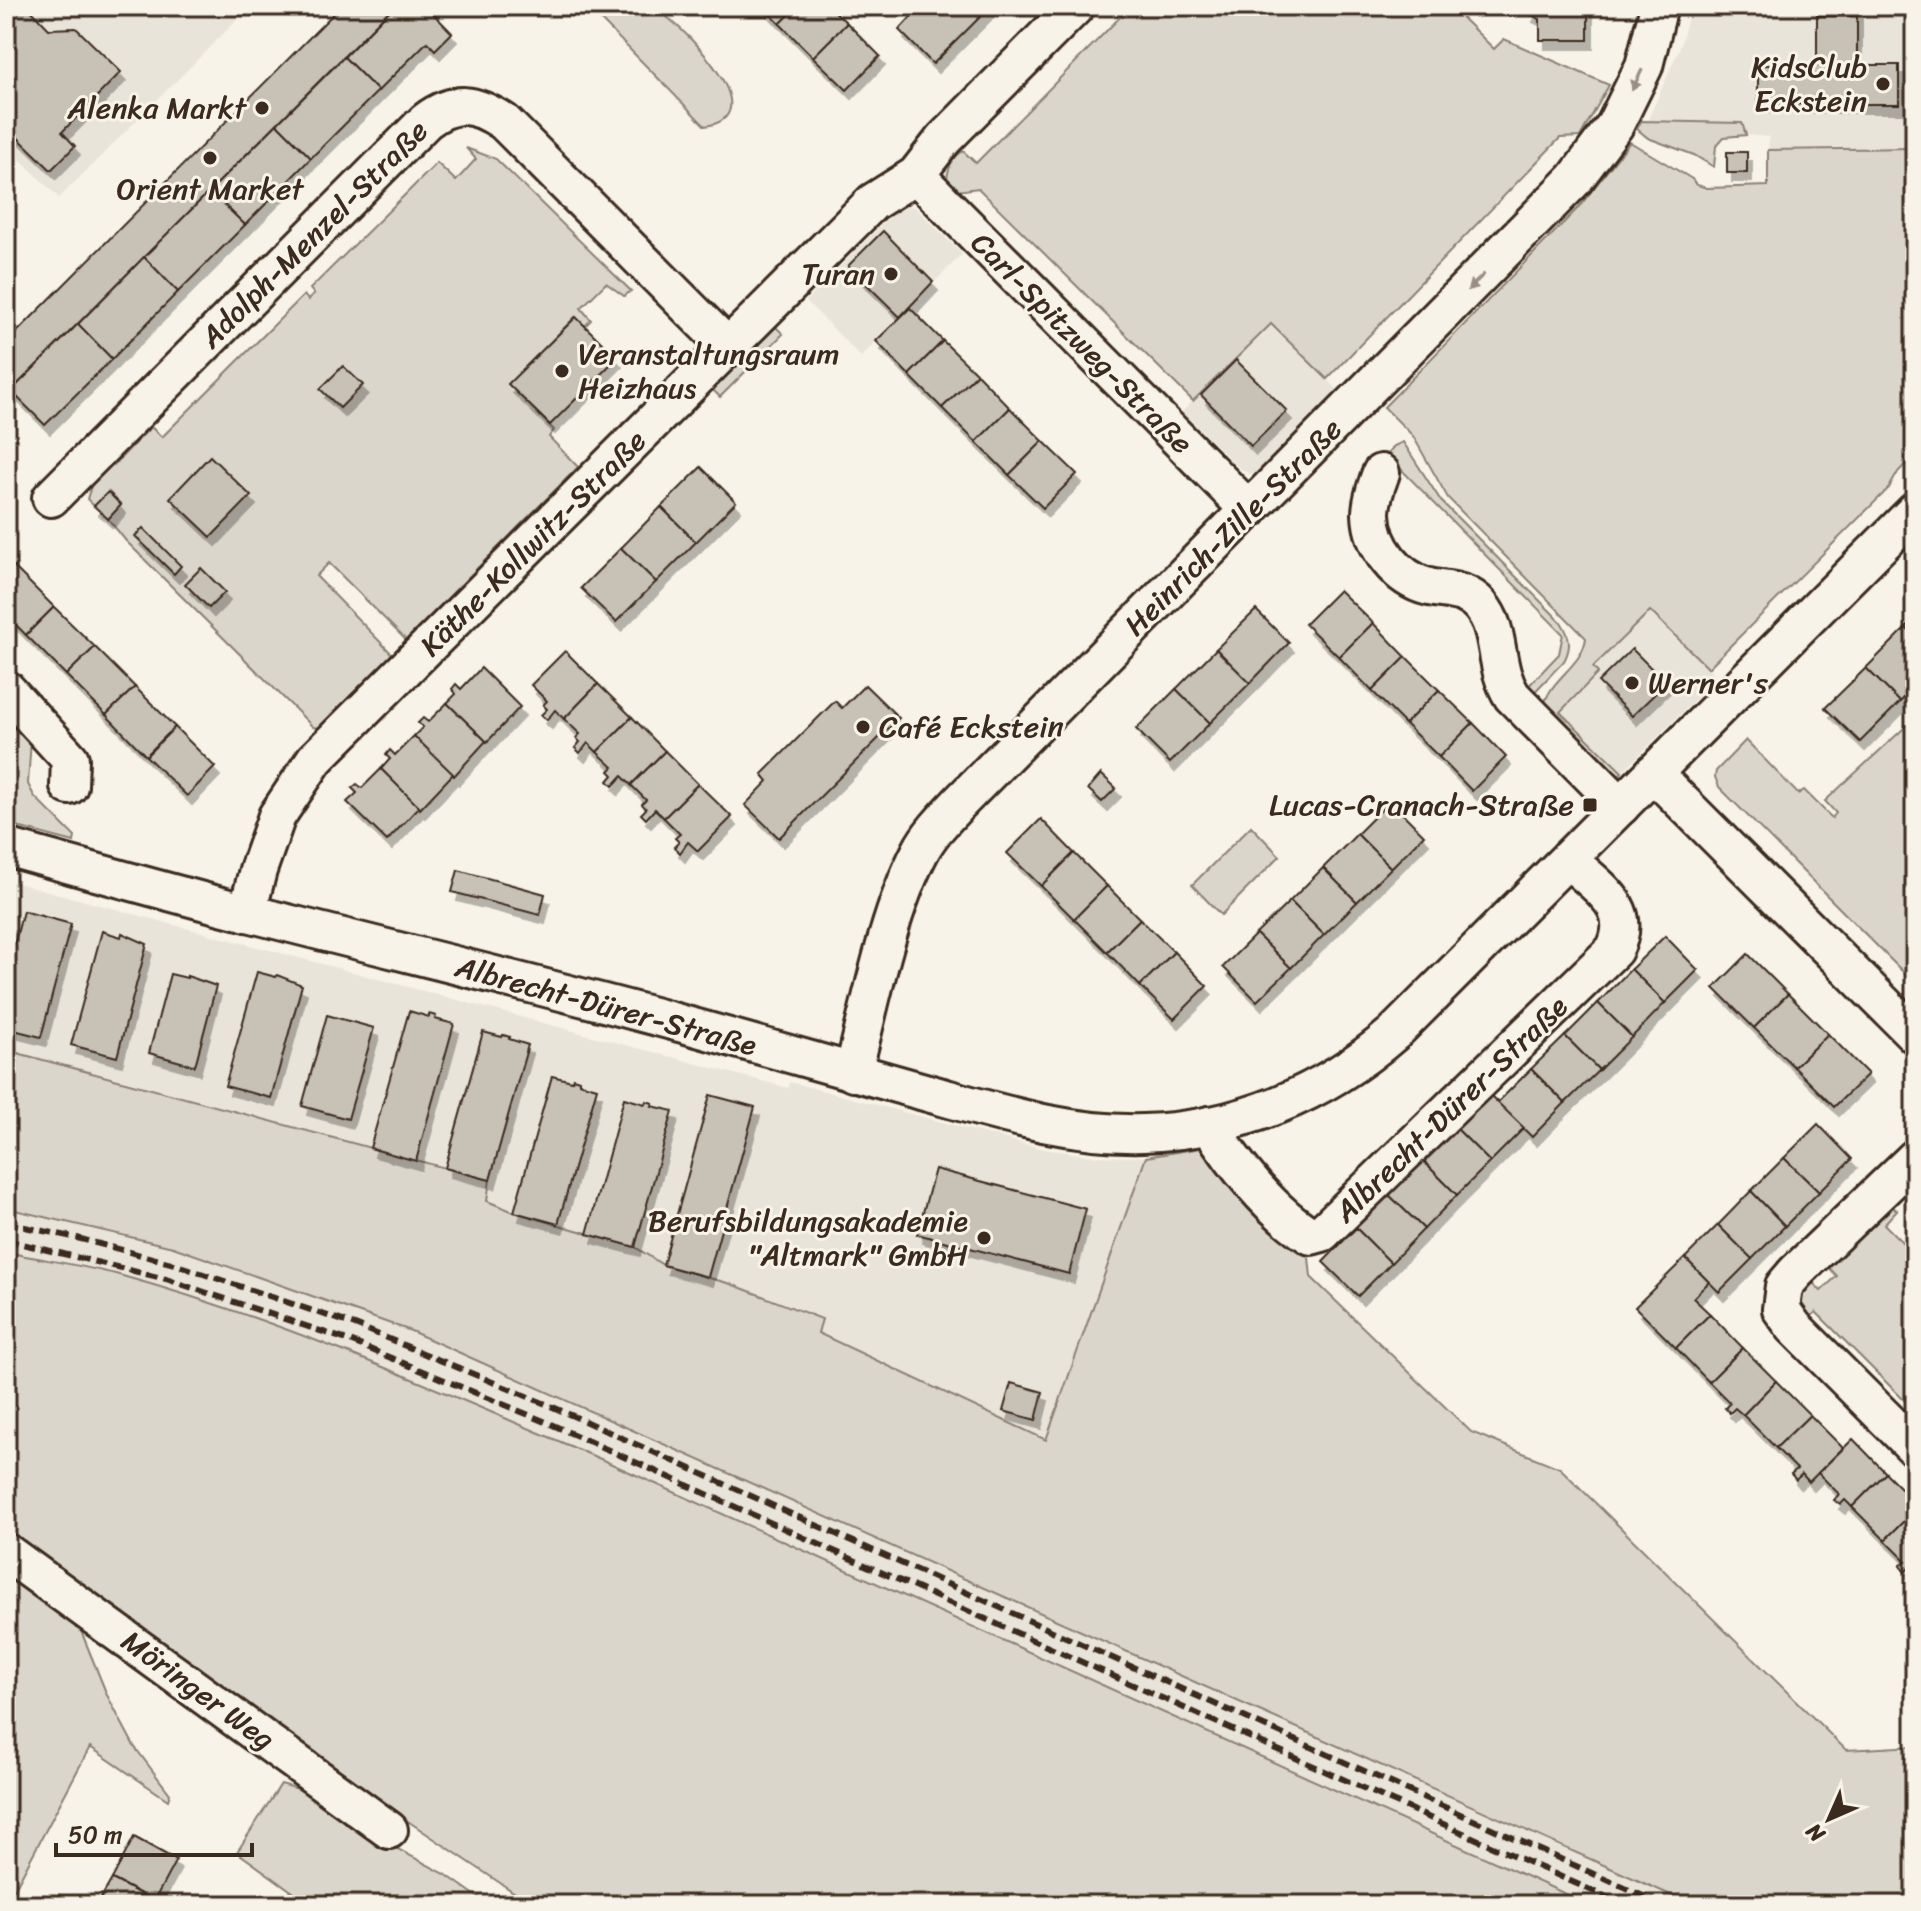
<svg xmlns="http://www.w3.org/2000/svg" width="1921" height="1911" font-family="Sriracha,sans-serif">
<defs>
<filter id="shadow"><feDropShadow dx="5" dy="9" stdDeviation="0" flood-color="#0004"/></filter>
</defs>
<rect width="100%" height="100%" fill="#f7f3e8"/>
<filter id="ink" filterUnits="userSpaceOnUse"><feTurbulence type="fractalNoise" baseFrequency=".0125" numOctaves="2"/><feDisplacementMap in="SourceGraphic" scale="16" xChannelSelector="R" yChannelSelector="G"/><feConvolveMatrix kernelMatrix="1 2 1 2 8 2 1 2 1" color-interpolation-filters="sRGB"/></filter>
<g filter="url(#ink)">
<g fill="#e9e4d9">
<path d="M6 6H251L59 198 6 145Z"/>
<path d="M1691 6H1915V148L1768 150 1769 137 1746 135 1742 123 1647 122 1680 47Z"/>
<path d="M906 206 915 207 962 254 861 357 806 301 897 209Z"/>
<path d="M1271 323 1338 390 1259 471 1249 474 1238 467 1182 412Z"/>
<path d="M1650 610 1717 678 1622 772 1559 712 1597 673 1592 667Z"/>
<path d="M6 880 788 1088 790 1082 1044 1149 1095 1156 1146 1157 1047 1440 817 1333 822 1318 731 1284 663 1265 635 1247 514 1212 487 1201 490 1180 6 1050Z"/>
<path d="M6 1195 370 1302 1726 1905H1574L6 1264Z"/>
</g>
<g fill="#dbd6cb" stroke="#8b8074" stroke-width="2">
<path d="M597 6C611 6 641 2 653 6 657 8 663 14 667 17 690 35 771 116 705 126L595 14Z"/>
<path d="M1131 6H1450L1494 49 1504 39 1609 85 1580 137 1560 138 1327 379 1271 324 1193 401 978 188 957 191 947 178C949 166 952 157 963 151L976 163Z"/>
<path d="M1641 121 1742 123 1746 135 1724 137 1716 146 1714 167 1694 155 1648 138 1637 129Z"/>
<path d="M1630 142 1692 179 1697 185 1707 188 1768 186V150L1915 148V454L1898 472 1889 488 1708 668 1650 611 1593 667 1598 673 1560 712 1622 772 1612 782 1543 710C1548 678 1582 668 1586 638L1448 498 1413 436 1384 407 1579 207Z"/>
<path d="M466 148 496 159 631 291 624 296 606 283 581 308 591 320 585 326 575 317 509 384 554 430 549 437 578 467 406 640 329 563 316 576 392 654 319 728 313 727 126 541 108 519 121 505 109 492 94 506 87 499 93 480 107 459 114 465 151 427 162 437 304 295 308 300 314 294 310 289 437 163 456 181 476 159Z"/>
<path d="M771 322 783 334 720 397 708 385Z"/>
<path d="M1403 442 1441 501 1561 622C1570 636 1572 646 1564 661L1526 701 1520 695 1559 654 1563 634 1387 455 1394 446Z"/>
<path d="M6 702 31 739 28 784 34 796 75 837 74 842 6 824Z"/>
<path d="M1915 718V984L1719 787 1715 777 1716 771 1746 740 1798 794 1804 790 1832 818 1836 813 1825 801Z"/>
<path d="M1251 826 1280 856 1221 915 1192 885Z"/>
<path d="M6 1050 490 1180 487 1201 514 1212 635 1247 663 1265 731 1284 822 1319 818 1333 1046 1440 1146 1157 1201 1148 1214 1153 1308 1248 1311 1277 1471 1432 1560 1468 1846 1750 1915 1746V1905H1693L411 1331 173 1247 6 1208Z"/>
<path d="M1890 1205 1897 1210 1884 1224 1915 1255V1411L1816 1312 1803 1324 1796 1288 1805 1274 1821 1291 1837 1276 1822 1260Z"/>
<path d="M6 1252C43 1260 82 1265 119 1275 286 1321 446 1393 605 1461L1590 1905H533L342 1777 148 1633 6 1533Z"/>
<path d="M6 1569 75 1616 107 1695 134 1746 170 1794 168 1800 90 1747 6 1905Z"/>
<path d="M281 1784 302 1790 358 1828 445 1874 489 1905H311L237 1852Z"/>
</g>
<g fill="#c8c1b6" stroke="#3b2a1e" stroke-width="2" filter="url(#shadow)">
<path d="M6 6H27L49 29 76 28 121 72 62 132 75 146 51 170 6 126Z"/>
<path d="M341 6H394L11 391 6 386V343Z"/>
<path d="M394 6H426L452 33 435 50 427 42 378 91 344 57Z"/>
<path d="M762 6H798L780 24Z"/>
<path d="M798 6H829L847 23 813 57 780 24Z"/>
<path d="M991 6 933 64 899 30 921 6Z"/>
<path d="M1532 6H1588V40H1540V19L1528 13Z"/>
<rect x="1817" y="6" width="40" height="10"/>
<path d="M1817 16H1857V65H1899V104H1758V65H1817Z"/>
<path d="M847 23 880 56 847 90 813 57Z"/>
<path d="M344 57 378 91 311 158 277 124Z"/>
<path d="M277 124 311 158 245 225 210 191Z"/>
<rect x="1727" y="152" width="20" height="21"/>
<path d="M210 191 245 225 178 292 144 257Z"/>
<path d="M883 231 933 282 900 317 848 266Z"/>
<path d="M144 257 178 292 112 359 78 324Z"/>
<path d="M910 308 943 341 909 375 876 341Z"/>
<path d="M576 317 617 358 550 425 508 384Z"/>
<path d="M78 324 112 359 45 425 11 391Z"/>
<path d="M943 341 977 374 942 408 909 375Z"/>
<path d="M1236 360 1287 411 1251 446 1201 395Z"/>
<path d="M343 366 363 385 340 408 320 389Z"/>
<path d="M977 374 1010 408 976 442 942 408Z"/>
<path d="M1010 408 1043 441 1009 475 976 442Z"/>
<path d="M1043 441 1077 474 1043 508 1009 475Z"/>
<path d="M210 456 251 496 211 537 170 498Z"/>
<path d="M701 467 736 502 696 542 661 507Z"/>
<path d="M108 492 121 505 108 519 94 506Z"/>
<path d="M661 507 696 542 656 582 621 548Z"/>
<path d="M143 528 181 566 174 574 135 536Z"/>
<path d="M621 548 656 582 616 622 581 588Z"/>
<path d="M6 559 14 567 6 575Z"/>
<path d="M14 567 54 607 26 635 6 615V575Z"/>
<path d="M201 568 225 592 209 608 185 584Z"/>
<path d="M1339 590 1373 623 1339 657 1305 624Z"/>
<path d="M54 607 95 647 66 675 26 635Z"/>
<path d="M1256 610 1289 643 1250 683 1216 649Z"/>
<path d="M1915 618V637L1906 628Z"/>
<path d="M1373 623 1406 657 1372 691 1339 657Z"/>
<path d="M1906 628 1915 637V687L1900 702 1866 668Z"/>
<path d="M95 647 135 687 106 715 66 675Z"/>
<path d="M1216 649 1250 683 1210 723 1176 689Z"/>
<path d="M1632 649 1666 683 1632 716 1598 682Z"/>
<path d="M565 651 598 684 564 719 555 710 547 720 541 715 547 709 543 705 547 701 531 685Z"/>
<path d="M1406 657 1439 690 1405 724 1372 691Z"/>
<path d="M481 668 520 707 487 742 447 703 456 694 452 689 456 684 461 689Z"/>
<path d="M1866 668 1900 702 1860 742 1825 708Z"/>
<path d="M598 684 632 717 597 752 588 743 580 753 575 748 580 742 576 738 580 734 564 719Z"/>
<path d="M865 685 899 718 779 838 745 805 768 781 762 774 835 701 842 708Z"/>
<path d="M135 687 175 727 146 756 106 715Z"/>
<path d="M1176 689 1210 723 1170 763 1136 729Z"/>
<path d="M1439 690 1473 723 1439 757 1405 724Z"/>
<path d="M447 703 486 741 454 776 414 736 423 727 418 723 423 718 428 722Z"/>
<path d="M632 717 665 751 631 785 622 776 613 786 608 781 613 775 609 771 613 767 597 752Z"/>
<path d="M1473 723 1506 757 1472 791 1439 757Z"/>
<path d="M175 727 215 767 187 796 146 756Z"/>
<path d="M414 736 453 774 420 809 381 769 390 759 386 755 390 750 395 755Z"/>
<path d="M665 751 698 784 664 818 655 809 646 819 641 814 646 809 642 804 646 800 631 785Z"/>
<path d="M381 769 419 807 387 841 347 802 357 793 352 788 357 784 362 788Z"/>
<path d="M1101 774 1116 788 1102 802 1088 789Z"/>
<path d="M698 784 732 817 698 851 688 842 680 853 674 847 679 842 675 838 680 834 664 818Z"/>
<path d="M1390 801 1424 835 1391 868 1357 834Z"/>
<path d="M1041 819 1074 853 1041 886 1007 853Z"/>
<path d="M1357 834 1391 868 1357 902 1323 868Z"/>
<path d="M1074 853 1107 886 1074 919 1041 886Z"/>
<path d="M1323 868 1357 902 1324 935 1290 901Z"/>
<path d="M458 870 545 894 540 915 452 892Z"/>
<path d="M1107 886 1140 919 1107 952 1074 919Z"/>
<path d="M1290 901 1324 935 1291 968 1256 934Z"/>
<path d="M23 911 71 924 41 1037 6 1028V976Z"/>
<path d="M1140 919 1174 952 1140 986 1107 952Z"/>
<path d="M102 931 121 937 122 933 147 944 117 1057 71 1045Z"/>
<path d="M1256 934 1291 968 1257 1001 1223 967Z"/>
<path d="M1665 936 1698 970 1665 1003 1631 969Z"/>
<path d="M1174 952 1207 986 1174 1019 1140 986Z"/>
<path d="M1748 954 1788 994 1754 1028 1714 988Z"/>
<path d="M1631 969 1665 1003 1632 1037 1598 1003Z"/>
<path d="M257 972 276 977 277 975 302 985 271 1098 225 1086Z"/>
<path d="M170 974 187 978V976L216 986 195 1066 149 1053Z"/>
<path d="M1788 994 1828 1034 1794 1067 1754 1028Z"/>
<path d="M1598 1003 1632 1037 1599 1070 1565 1036Z"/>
<path d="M409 1011 429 1017V1014L436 1016 435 1019 454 1024 416 1161 370 1148Z"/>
<path d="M327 1015 374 1028 348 1119 302 1106Z"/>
<path d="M483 1032 502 1037 503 1035 510 1037 509 1039 528 1045 490 1180 445 1168Z"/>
<path d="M1828 1034 1868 1074 1834 1107 1794 1067Z"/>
<path d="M1565 1036 1599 1070 1565 1103 1531 1069Z"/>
<path d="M1531 1069 1565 1103 1532 1137 1497 1103Z"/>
<path d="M552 1076 572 1081 573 1078 579 1080V1083L597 1088 558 1224 514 1212Z"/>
<path d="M1489 1094 1524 1128 1490 1162 1456 1128Z"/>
<path d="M710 1095 755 1107 708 1277 663 1265Z"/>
<path d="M624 1098 645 1104 646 1101 653 1103 652 1106 673 1111 635 1247 587 1234Z"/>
<path d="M1818 1124 1852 1159 1819 1192 1784 1158Z"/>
<path d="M1456 1128 1490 1162 1457 1195 1423 1161Z"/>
<path d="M1784 1158 1819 1192 1785 1226 1751 1191Z"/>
<path d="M1423 1161 1457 1195 1424 1229 1389 1195Z"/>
<path d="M935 1169 1086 1209 1069 1274 917 1234Z"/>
<path d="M1751 1191 1785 1226 1752 1259 1718 1225Z"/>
<path d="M1389 1195 1424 1229 1391 1263 1356 1228Z"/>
<path d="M1718 1225 1752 1259 1719 1292 1685 1258Z"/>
<path d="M1356 1228 1391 1263 1358 1296 1323 1262Z"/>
<path d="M1685 1258 1709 1282 1693 1298 1710 1314 1676 1348 1635 1307Z"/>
<path d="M1710 1314 1743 1348 1709 1382 1676 1348Z"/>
<path d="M1743 1348 1776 1381 1743 1415 1735 1408 1730 1413 1725 1408 1730 1403 1709 1382Z"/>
<path d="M1776 1381 1810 1415 1776 1448 1743 1415Z"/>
<path d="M1011 1383 1043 1392 1036 1420 1003 1411Z"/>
<path d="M1810 1415 1843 1448 1809 1482 1802 1474 1796 1480 1791 1474 1797 1469 1776 1448Z"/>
<path d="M1853 1439 1886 1473 1852 1507 1845 1500 1840 1505 1834 1500 1839 1494 1818 1473Z"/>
<path d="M1886 1473 1915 1502V1510L1885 1540 1852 1507Z"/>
<path d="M1915 1510V1570L1911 1566 1905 1572 1900 1566 1906 1561 1885 1540Z"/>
<path d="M134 1837 176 1860 154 1901 112 1879Z"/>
<path d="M112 1879 154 1901 152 1905H97Z"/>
</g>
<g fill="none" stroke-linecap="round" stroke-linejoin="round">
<defs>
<g id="minor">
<path d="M916 175 1249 510"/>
<path d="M1381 473C1376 486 1371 500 1371 514 1372 547 1397 579 1429 587 1447 591 1466 589 1480 605 1503 632 1492 664 1512 696L1621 806"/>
<path d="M51 498 426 121C455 99 475 103 504 122L729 348"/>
<path d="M6 689 70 759 69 786"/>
<path d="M1653 773 1915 1035"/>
<path d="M6 847C88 870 170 893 252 914 396 951 540 985 683 1024 767 1047 851 1072 935 1095 1003 1114 1072 1135 1143 1133 1237 1130 1323 1095 1394 1033L1915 511"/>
<path d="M247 913 258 870 277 816 315 759 873 202 916 175 944 139 1076 6"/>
<path d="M853 1073C870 1005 888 913 920 852 929 834 945 818 959 803L1575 179 1615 125 1644 66 1659 6"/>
<path d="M1209 1125C1235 1165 1270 1211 1311 1236L1322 1233 1614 950C1636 907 1597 887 1568 859"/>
<path d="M1915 1158 1796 1272 1784 1286 1781 1309 1794 1327 1915 1448"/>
<path d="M6 1552 389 1830"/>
</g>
</defs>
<use href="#minor" stroke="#3b2a1e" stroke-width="42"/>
<use href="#minor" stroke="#f7f3e8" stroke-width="36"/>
<g stroke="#3b2a1e" stroke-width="6" stroke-dasharray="12 6" stroke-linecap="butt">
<path d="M6 1223 77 1238 171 1263 355 1325 553 1407 1663 1905"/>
<path d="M6 1240 166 1279 350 1341 546 1422 1624 1905"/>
</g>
</g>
<defs><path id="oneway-solid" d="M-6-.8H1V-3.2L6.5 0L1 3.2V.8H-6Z" transform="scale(2)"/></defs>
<g fill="#998e83">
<use href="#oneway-solid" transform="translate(1637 80) rotate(116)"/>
<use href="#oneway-solid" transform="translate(1476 282) rotate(135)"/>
</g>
</g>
<g fill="#3b2a1e" stroke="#f7f3e8" stroke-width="3">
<circle cx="1883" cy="84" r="8"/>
<circle cx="262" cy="108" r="8"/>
<circle cx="210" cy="158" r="8"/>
<circle cx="891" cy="274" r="8"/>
<circle cx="562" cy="371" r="8"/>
<circle cx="1632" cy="683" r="8"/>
<circle cx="863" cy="727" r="8"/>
<rect x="1582" y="797" width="16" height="16" rx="4"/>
<circle cx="984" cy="1238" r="8"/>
</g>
<g text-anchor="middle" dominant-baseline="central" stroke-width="6" stroke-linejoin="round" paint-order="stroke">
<g font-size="30" fill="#3b2a1e" stroke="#f7f3e8" text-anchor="end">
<text x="1867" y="67">KidsClub<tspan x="1867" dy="34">Eckstein</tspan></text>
<text x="246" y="108">Alenka Markt</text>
<text x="210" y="189" text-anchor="middle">Orient Market</text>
<text x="875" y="274">Turan</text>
<text x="578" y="354" text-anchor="start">Veranstaltungsraum<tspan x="578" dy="34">Heizhaus</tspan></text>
<text x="1648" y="683" text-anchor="start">Werner's</text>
<text x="879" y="727" text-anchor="start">Café Eckstein</text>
<text x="1574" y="805">Lucas-Cranach-Straße</text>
<text x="968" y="1221">Berufsbildungsakademie<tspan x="968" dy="34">"Altmark" GmbH</tspan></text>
</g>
<g font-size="30" fill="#3b2a1e" stroke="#f7f3e8">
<text transform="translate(314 234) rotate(-45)">Adolph-Menzel-Straße</text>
<text transform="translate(1082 343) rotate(45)">Carl-Spitzweg-Straße</text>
<text transform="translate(1233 527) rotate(-45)">Heinrich-Zille-Straße</text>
<text transform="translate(533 543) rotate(-45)">Käthe-Kollwitz-Straße</text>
<text transform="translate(606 1006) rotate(15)">Albrecht-Dürer-Straße</text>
<text transform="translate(1451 1109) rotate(-44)">Albrecht-Dürer-Straße</text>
<text transform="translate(198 1690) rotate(36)">Möringer Weg</text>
</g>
</g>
<rect width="1921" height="1911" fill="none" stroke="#f7f3e8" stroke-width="32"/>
<rect x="16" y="16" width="1889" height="1879" fill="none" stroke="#3b2a1e" stroke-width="3" filter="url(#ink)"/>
<g transform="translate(1829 1819) rotate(225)" stroke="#f7f3e8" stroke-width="6" paint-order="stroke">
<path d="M0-6L14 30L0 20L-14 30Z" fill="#3b2a1e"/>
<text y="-12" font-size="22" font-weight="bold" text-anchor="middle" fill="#3b2a1e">N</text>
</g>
<path d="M56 1843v12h196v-12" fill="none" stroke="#3b2a1e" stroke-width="4"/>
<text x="68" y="1843" font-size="24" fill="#3b2a1e" stroke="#f7f3e8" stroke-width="6" paint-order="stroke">50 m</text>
</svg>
